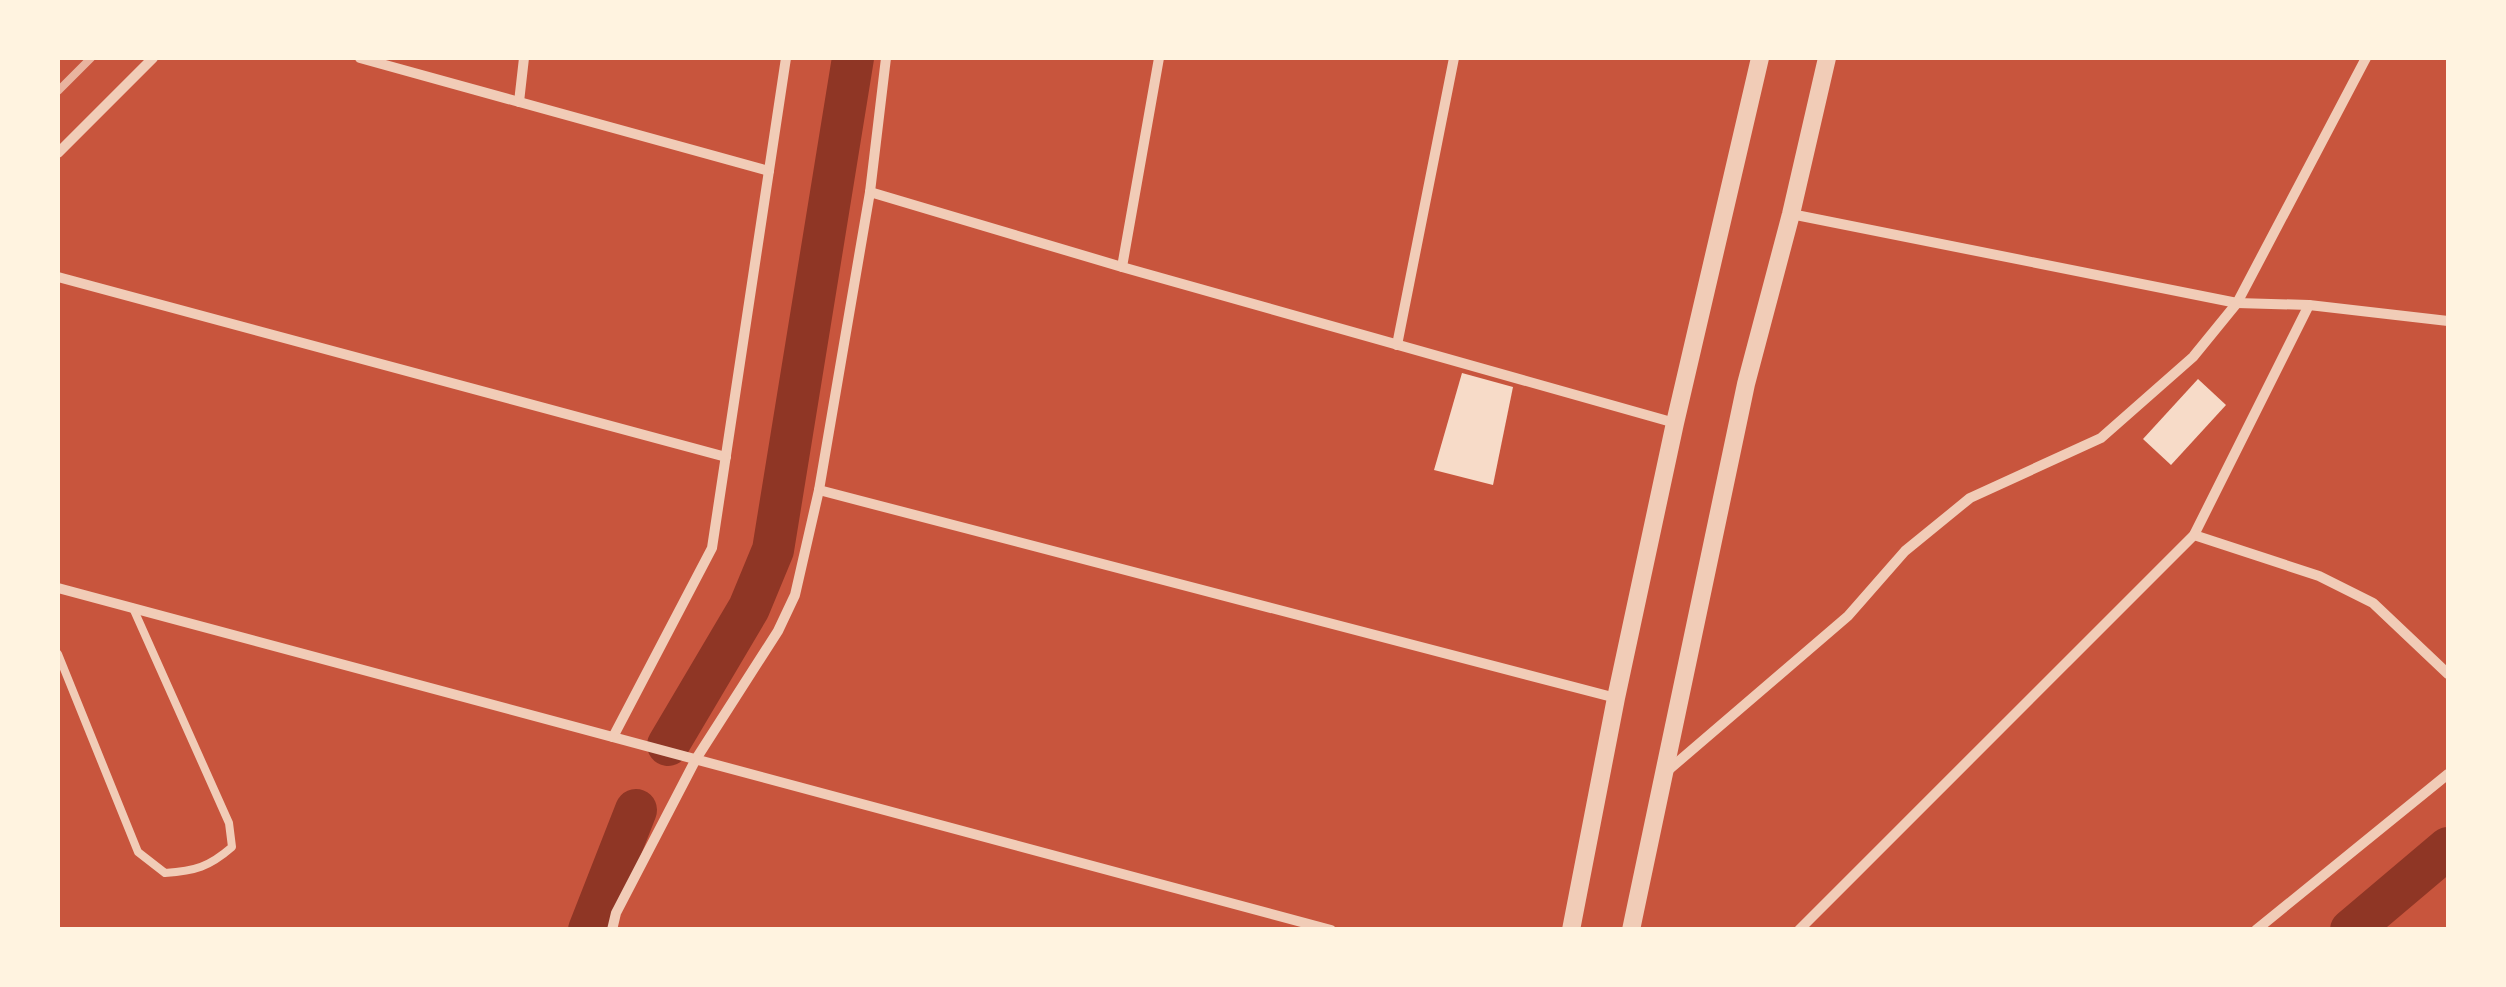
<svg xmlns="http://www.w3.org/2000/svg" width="2506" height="987" font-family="Barlow,sans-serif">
<rect width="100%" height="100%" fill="#c8553d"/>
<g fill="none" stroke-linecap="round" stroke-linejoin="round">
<g stroke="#8f3625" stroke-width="42">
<path d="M668 745 749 608 773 550 853 58"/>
<path d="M589 930 636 810"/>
<path d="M2351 930 2448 848"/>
</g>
</g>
<g fill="#f7dbc8">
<path d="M1462 373 1513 387 1493 485 1434 470Z"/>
<path d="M2198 379 2226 405 2171 465 2143 439Z"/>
</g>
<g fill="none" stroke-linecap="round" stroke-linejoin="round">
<path stroke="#f1ccb7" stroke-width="8" d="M58 654 138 852 165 873C195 871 209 867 232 847L229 823 133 608"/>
<g stroke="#f1ccb7" stroke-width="10">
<path d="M360 58 769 171"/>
<path d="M519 102 524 58"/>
<path d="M58 153 153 58"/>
<path d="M870 192 1122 267 1675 423"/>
<path d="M1791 214 2237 303 2309 305 2448 321"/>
<path d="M1122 267 1159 58"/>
<path d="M58 277 726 457"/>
<path d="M1397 345 1454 58"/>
<path d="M819 490 1616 698"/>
<path d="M2194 535 2319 576 2373 603 2448 674"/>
<path d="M58 588 1331 930"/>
<path d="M613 737 712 548 786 58"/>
<path d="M1665 773 1848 616 1905 551 1970 498 2101 438 2193 357 2237 303 2366 58"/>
<path d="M612 930 616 913 696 759 778 631 795 595 819 490 870 192 886 58"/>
<path d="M1799 930 2194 535 2309 305"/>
<path d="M2256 930 2448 774"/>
</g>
<g stroke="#f1ccb7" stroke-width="18">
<path d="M1571 930 1616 698 1675 423 1760 58"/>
<path d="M1631 930 1746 384 1791 214 1827 58"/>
</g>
<path stroke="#e9b49f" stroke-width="8" d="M58 91 91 58"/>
</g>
<rect width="2506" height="987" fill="none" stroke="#fff3e0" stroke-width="120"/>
</svg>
